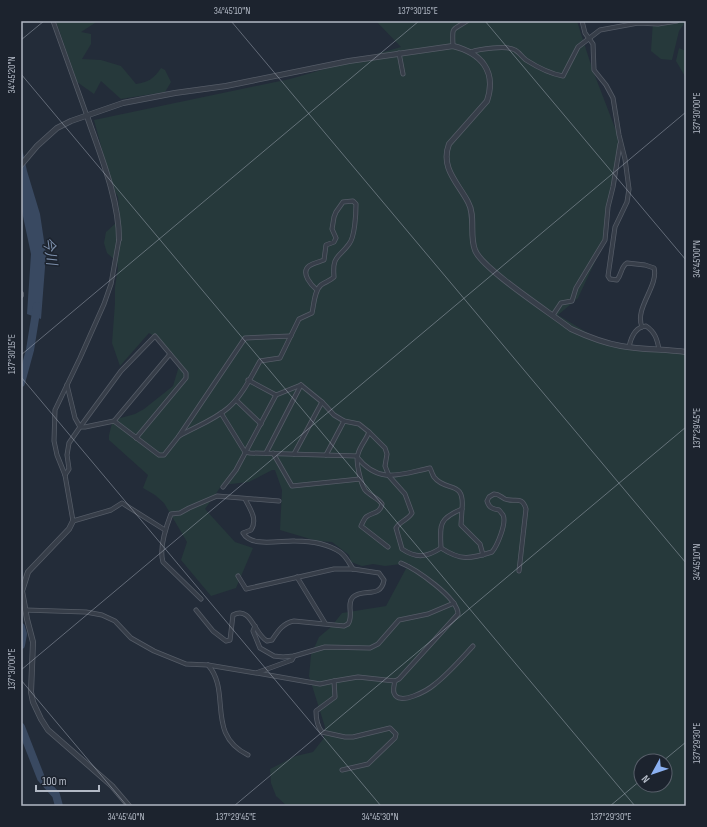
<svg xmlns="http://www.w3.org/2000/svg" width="707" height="827" font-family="'Sofia Sans Condensed','Noto Sans JP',sans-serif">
<rect width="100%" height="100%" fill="#232c39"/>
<g fill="#26393b" fill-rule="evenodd">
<path d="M56 21H98L81 32 91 34V44L82 59 101 60 121 66 136 84C148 82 154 79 161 68L165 70 171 82 165 92 121 99 101 81 94 94 77 82Z"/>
<path d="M376 21H577L592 68 620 141 605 240 578 298 558 315 601 341 686 353V806H287L276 796 271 783 270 769 296 756 313 752 324 738 325 727 309 676 311 655 319 637 331 627 342 613 386 606 409 563 385 566 373 564 362 566 351 562 349 555 332 542 317 541 280 530 282 490 275 470H272L249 482 222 485 205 509 235 542 253 548 236 588 211 596 181 560 187 542 164 503 155 495 143 488 148 475 109 440V435L112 423 117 419 135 414 144 409 173 386 179 366 157 338 149 333 120 366 112 343 115 303V287L118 268 117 262 107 253 104 243 106 232 117 222V214L119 209 118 197 112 186 94 120 290 79 401 47ZM641 761H665V785H641Z"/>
<path d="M653 21H686L679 31 672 60 661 59 651 51Z"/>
<path d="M679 48 686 51V78L676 61Z"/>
</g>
<path fill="#394961" d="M21 144 27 171 40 214 46 254 41 319 27 314 31 254 21 207Z"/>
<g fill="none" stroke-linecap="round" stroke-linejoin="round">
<g stroke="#394961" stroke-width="8">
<path d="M21 383 30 350 37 306"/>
<path d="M21 627 23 634 21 645"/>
<path d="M21 727 41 778 56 795 59 806"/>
</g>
<defs>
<g id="minor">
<path d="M53 21 87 116"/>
<path d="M582 21 585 33 593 44 594 70 606 85 613 98 619 135 625 159 629 189 627 202 615 227 608 276 610 279 617 280C622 274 621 266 627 263L645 265 654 268C659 286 634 308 642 327"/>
<path d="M453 46C452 25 452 31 467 21"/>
<path d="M471 52C479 49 507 45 515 50 519 52 522 57 526 60 537 67 551 74 563 76L578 47 600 30 638 23 658 24 677 21"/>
<path d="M399 53 403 74"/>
<path d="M119 239 111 284 104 304 80 358 55 410 54 441 57 455 65 475 73 521 111 510 122 503 165 530"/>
<path d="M553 315 561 303 572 301 576 288 605 240 608 207 613 187 620 144"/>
<path d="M629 347C631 337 635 327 646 326 655 332 657 339 659 349"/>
<path d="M248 380 276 395"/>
<path d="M67 385 75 418 80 427 121 371 155 336 186 373V378L136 438"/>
<path d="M301 385 322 402 334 415 344 421 359 424 369 432C366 440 360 446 358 454 355 461 361 484 365 490 370 496 378 498 382 504 380 514 372 512 366 517 364 519 362 524 361 526L388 547"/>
<path d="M236 400 261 424"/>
<path d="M221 413 245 452 250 453 357 456"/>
<path d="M114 421 170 354"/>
<path d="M369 432 385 448 387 454 385 466 389 476 405 494 412 513C408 520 400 521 396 528L402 549C417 559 427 557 441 548"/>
<path d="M179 436C195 427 214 420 228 408 242 396 251 377 260 361L280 358 299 319 312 313C314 305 314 291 321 285 325 282 330 281 334 277 332 255 339 258 349 244 355 237 356 213 356 204L353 201 343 202 336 212 334 217 332 229 336 238 334 242 326 245 324 260C319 262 313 263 309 266 300 273 312 286 317 290"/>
<path d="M266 453 301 385"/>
<path d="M273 453 292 486 360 479"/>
<path d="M294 454 322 402"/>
<path d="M326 455 344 421"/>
<path d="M357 457C379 485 401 474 430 468 431 470 432 474 434 477 446 493 465 479 462 509 438 519 440 525 441 548"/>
<path d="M65 475 69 469 67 455 69 443 80 427H85L114 421 159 455H164L179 436 245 338 291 336"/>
<path d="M223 487 236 470 276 395 301 385"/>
<path d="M245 499C250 509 258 519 251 530L243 533C251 548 282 540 295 541 310 541 328 544 340 552 346 556 349 563 353 569"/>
<path d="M462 509 461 525 480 544 483 555"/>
<path d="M441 548C461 561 470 559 492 552 497 546 507 523 503 515 503 515 500 511 499 510 493 509 489 508 487 501L489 497 494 494C499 494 501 497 505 499 515 503 522 495 526 509L519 571"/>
<path d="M297 577 325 623"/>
<path d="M201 599 163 562C159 549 166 527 171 514L180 513 189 508 217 496 279 501"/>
<path d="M25 610 86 612 102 615 115 621 131 638 154 651 186 664 208 665 256 673 292 660 294 656"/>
<path d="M196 610 213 631 226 641 230 640 233 615C251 605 254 634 267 641L272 640C278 631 283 623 294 621L344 626 348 624C354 616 346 604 353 597 363 588 381 599 384 580L379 573 353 569H334L246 589 238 576"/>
<path d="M255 626 253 631 260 648 274 656 283 657 294 656 325 647 370 648 378 644 399 620 428 614 454 603"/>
<path d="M208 665C232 692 205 734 248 755"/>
<path d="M257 673 320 684 334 681"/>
<path d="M395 681C394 685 393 690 394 693 399 707 428 690 435 684 449 673 461 659 473 646"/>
<path d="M342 770 368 764 395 738 396 734 390 728 353 737H345L322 732C317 726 316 719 316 711L335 697 334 681 358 677 395 681 399 679 458 614C458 598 416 569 401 563"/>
</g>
<g id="tertiary">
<path d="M87 116C100 154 119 199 119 239"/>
<path d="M21 165 37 146 57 128 71 121 123 103 175 93 226 86 349 61 453 46C481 53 497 71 487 101L449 144C440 168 458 183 468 202 476 216 469 235 475 250 481 268 552 314 571 329 586 336 604 343 621 346 642 350 664 349 686 352"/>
<path d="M21 294V295"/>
<path d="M73 521 69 529 28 572 22 591 27 619 33 642 31 692 33 702 41 719 48 730 112 786 129 806"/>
</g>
</defs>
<use href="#minor" stroke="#555c67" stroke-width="5"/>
<use href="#tertiary" stroke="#555c67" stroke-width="6"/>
<use href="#minor" stroke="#373e49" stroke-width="3.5"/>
<use href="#tertiary" stroke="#373e49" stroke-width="4.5"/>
</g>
<path fill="none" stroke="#b2b9c5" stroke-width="1" stroke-opacity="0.45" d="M231 21 686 563M485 21 686 260M21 40 44 21M21 74 635 806M21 355 419 21M21 377 381 806M21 670 686 112M21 680 127 806M663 761 686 742M234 806 686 427M610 806 641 780"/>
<g text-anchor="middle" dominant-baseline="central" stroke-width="3" stroke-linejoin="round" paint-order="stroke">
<g font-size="14" font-style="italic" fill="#7c8fab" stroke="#1c232e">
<text transform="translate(50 251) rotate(82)">今川</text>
</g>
</g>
<rect width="707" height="827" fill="none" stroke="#1c232e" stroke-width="44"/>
<g transform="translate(653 773) rotate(230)"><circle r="19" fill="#1c232e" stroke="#585f6a"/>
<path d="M0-3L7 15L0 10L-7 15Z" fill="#8bb0f1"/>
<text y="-6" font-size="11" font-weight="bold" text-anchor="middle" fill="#b2b9c5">N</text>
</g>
<path d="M36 785v6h63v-6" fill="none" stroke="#b2b9c5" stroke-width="2"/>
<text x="42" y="785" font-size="12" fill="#b2b9c5" stroke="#1c232e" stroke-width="3" paint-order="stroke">100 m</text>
<rect x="22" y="22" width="663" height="783" fill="none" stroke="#b2b9c5" stroke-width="1.5"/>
<g font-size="10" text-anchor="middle" fill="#b2b9c5">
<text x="232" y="14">34°45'10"N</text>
<text x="418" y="14">137°30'15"E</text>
<text transform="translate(11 75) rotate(-90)" y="4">34°45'20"N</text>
<text transform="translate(696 113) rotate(-90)" y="4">137°30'00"E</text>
<text transform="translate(696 259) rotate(-90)" y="4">34°45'00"N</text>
<text transform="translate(11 354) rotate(-90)" y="4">137°30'15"E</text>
<text transform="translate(696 428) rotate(-90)" y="4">137°29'45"E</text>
<text transform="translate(696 562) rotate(-90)" y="4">34°45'10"N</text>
<text transform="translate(11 669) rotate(-90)" y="4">137°30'00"E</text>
<text transform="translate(696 743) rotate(-90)" y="4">137°29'30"E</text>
<text x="126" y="820">34°45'40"N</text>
<text x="236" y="820">137°29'45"E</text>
<text x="380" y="820">34°45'30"N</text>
<text x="611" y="820">137°29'30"E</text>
</g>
</svg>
